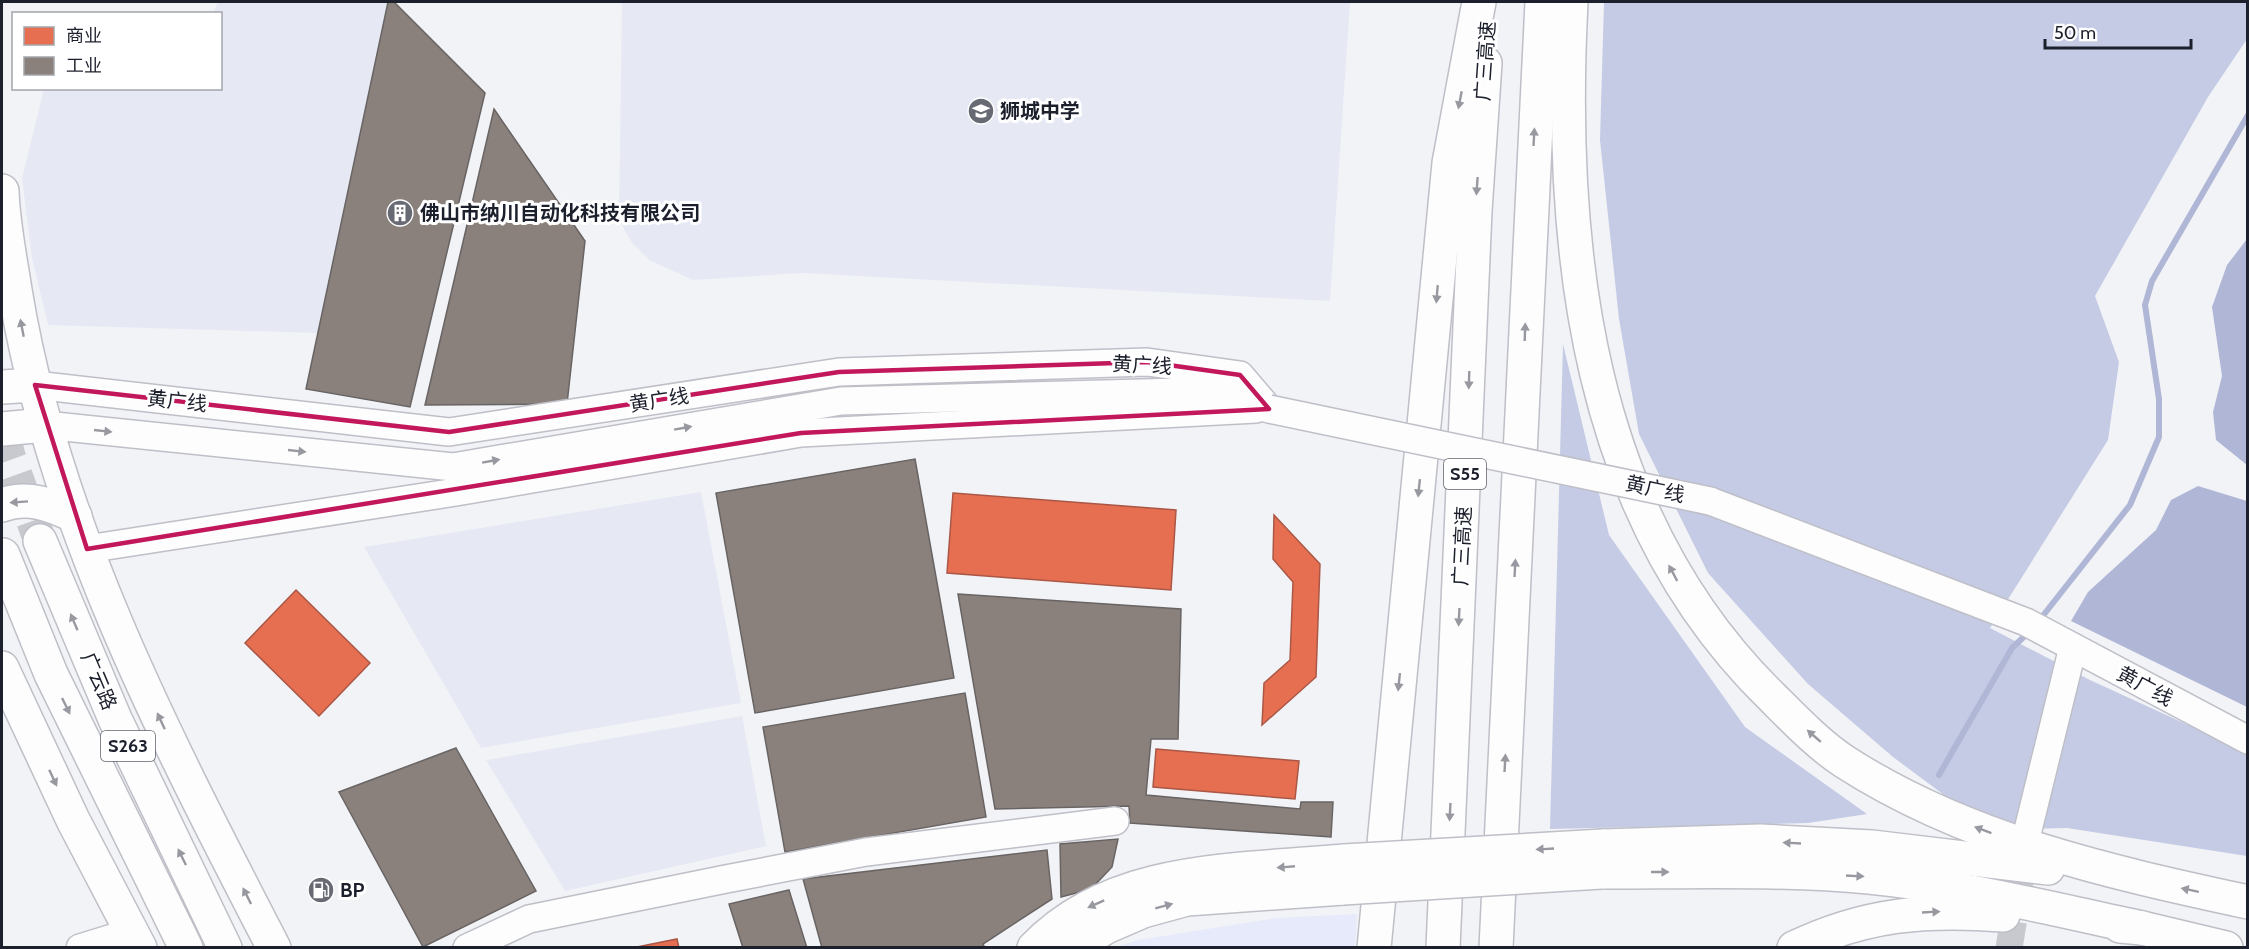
<svg xmlns="http://www.w3.org/2000/svg" width="2249" height="949" font-family="Cabin,'Noto Sans SC',sans-serif">
<rect width="100%" height="100%" fill="#f2f3f7"/>
<g fill="#e6e9f4">
<path d="M218 2H388L318 333 48 325 32 258 22 178 44 89 220 88V14L213 13Z"/>
<path d="M622 2H1350L1330 301 802 273 693 280 649 260 632 243 619 220Z"/>
<path d="M701 492 741 703 481 748 364 547Z"/>
<path d="M742 716 766 846 565 891 486 760Z"/>
</g>
<path fill="#e6eafa" d="M1357 914 1355 947H1116L1138 940 1277 918Z"/>
<g fill="#c5cbe4">
<path d="M1604 2H2247V39L2208 97 2095 296 2119 362 2108 440 1990 628 2090 680 2247 752V856L2067 828 2011 829 1971 815 1893 757 1808 684 1708 573 1639 434 1619 319 1600 140Z"/>
<path d="M1563 344 1609 535 1745 727 1867 814 1808 823 1550 829Z"/>
</g>
<g fill="#b0b6d5">
<path d="M2247 239V465L2216 440 2213 412 2222 376 2212 307 2227 265Z"/>
<path d="M2198 486 2247 501V707L2071 621 2088 592 2156 530 2171 500Z"/>
</g>
<g fill="#e76f51" stroke="#aa5746" stroke-width="1.5">
<path d="M953 493 1176 510 1171 590 947 573Z"/>
<path d="M1274 515 1320 564 1316 677 1262 725 1264 683 1290 660 1293 582 1273 559Z"/>
<path d="M296 590 370 663 319 716 245 643Z"/>
<path d="M1156 749 1299 761 1295 799 1153 787Z"/>
<path d="M677 939 679 948H632Z"/>
</g>
<g fill="#8a817c" stroke="#696464" stroke-width="1.5">
<path d="M388 2H394L485 93 410 407 306 389Z"/>
<path d="M494 109 585 241 567 404 425 405Z"/>
<path d="M915 459 954 678 755 713 716 493Z"/>
<path d="M958 594 1181 609 1178 739H1151L1146 795 1300 809 1301 802H1333L1331 837 1130 823 1129 806 995 809Z"/>
<path d="M965 693 986 817 785 852 763 727Z"/>
<path d="M456 748 536 891 423 947 339 792Z"/>
<path d="M1118 839 1112 867 1091 889 1061 897 1060 844Z"/>
<path d="M1047 850 1052 899 983 944 985 948H822L803 879Z"/>
<path d="M789 890 807 948H743L729 904Z"/>
</g>
<g fill="none" stroke-linecap="round" stroke-linejoin="round">
<g stroke="#b0b6d5" stroke-width="6">
<path d="M2038 622 2130 505 2159 437V399L2145 305 2152 281 2248 115"/>
<path d="M1939 775 2012 648 2029 632"/>
</g>
<path stroke="#c7c9ce" stroke-width="27" stroke-dasharray="27 14" stroke-linecap="butt" d="M2009 948 2026 844"/>
<path stroke="#c7c9ce" stroke-width="33" stroke-dasharray="33 16" stroke-linecap="butt" d="M2 428 9 456 40 541"/>
<defs>
<g id="minor">
<path d="M35 385 449 432 839 372 1147 362 1240 375 1269 409 1219 391 841 401 453 467 45 425"/>
<path d="M1710 501 2026 622 2248 740"/>
<path d="M87 549 456 492 801 433 1256 409"/>
<path d="M2027 834 2073 647"/>
<path d="M80 948 132 932"/>
<path d="M467 948 529 919 726 879 866 852 1115 821"/>
</g>
<g id="major">
<path d="M2 191C3 224 10 257 15 290 53 524 166 739 274 948"/>
<path d="M2 387 35 385"/>
<path d="M2 429 45 425"/>
<path d="M2 505C27 495 52 505 75 516"/>
<path d="M40 541 115 719 225 948"/>
<path d="M3 555 51 674 186 948"/>
<path d="M2 668 73 820 140 948"/>
</g>
<g id="highway">
<path d="M1571 2C1558 249 1586 517 1773 698 1795 720 1819 745 1845 762 1966 840 2109 872 2248 902"/>
<path d="M1603 846 1760 841 1872 847 2048 868"/>
<path d="M1601 872C1690 872 1781 869 1869 877 1961 886 2052 909 2142 928"/>
<path d="M2120 926 2142 928 2226 948"/>
<path d="M1034 948C1113 865 1239 871 1344 861"/>
<path d="M1073 948 1106 927 1143 911 1187 899 1343 888"/>
<path d="M1374 948 1449 163 1479 2"/>
<path d="M1443 948 1475 211 1485 63"/>
<path d="M1496 948 1542 2"/>
<path d="M1794 948C1865 914 1925 909 2003 915"/>
</g>
</defs>
<use href="#minor" stroke="#bebfc7" stroke-width="30"/>
<use href="#major" stroke="#bebfc7" stroke-width="36"/>
<use href="#highway" stroke="#bebfc7" stroke-width="36"/>
<use href="#minor" stroke="#fdfdfe" stroke-width="27"/>
<use href="#major" stroke="#fdfdfe" stroke-width="33"/>
<use href="#highway" stroke="#fdfdfe" stroke-width="33"/>
<defs>
<path id="minor-bridge" d="M1269 409 1710 501"/>
<g id="highway-bridge">
<path d="M1344 861 1603 846"/>
<path d="M1343 888 1601 872"/>
</g>
</defs>
<use href="#minor-bridge" stroke="#bebfc7" stroke-width="30" stroke-linecap="butt"/>
<use href="#highway-bridge" stroke="#bebfc7" stroke-width="36" stroke-linecap="butt"/>
<use href="#minor-bridge" stroke="#fdfdfe" stroke-width="27"/>
<use href="#highway-bridge" stroke="#fdfdfe" stroke-width="33"/>
</g>
<defs><path id="oneway-solid" d="M-6-.8H1V-3.2L6.5 0L1 3.2V.8H-6Z" transform="scale(1.5)"/></defs>
<g fill="#9899a0">
<use href="#oneway-solid" transform="translate(1460 100) rotate(101)"/>
<use href="#oneway-solid" transform="translate(1534 137) rotate(-87)"/>
<use href="#oneway-solid" transform="translate(1477 186) rotate(94)"/>
<use href="#oneway-solid" transform="translate(1437 294) rotate(95)"/>
<use href="#oneway-solid" transform="translate(22 328) rotate(-101)"/>
<use href="#oneway-solid" transform="translate(1525 332) rotate(-88)"/>
<use href="#oneway-solid" transform="translate(1469 380) rotate(92)"/>
<use href="#oneway-solid" transform="translate(683 428) rotate(-10)"/>
<use href="#oneway-solid" transform="translate(103 431) rotate(6)"/>
<use href="#oneway-solid" transform="translate(297 451) rotate(6)"/>
<use href="#oneway-solid" transform="translate(491 461) rotate(-10)"/>
<use href="#oneway-solid" transform="translate(1419 488) rotate(96)"/>
<use href="#oneway-solid" transform="translate(19 502) rotate(176)"/>
<use href="#oneway-solid" transform="translate(1515 568) rotate(-87)"/>
<use href="#oneway-solid" transform="translate(1673 573) rotate(-118)"/>
<use href="#oneway-solid" transform="translate(1459 617) rotate(93)"/>
<use href="#oneway-solid" transform="translate(74 622) rotate(-113)"/>
<use href="#oneway-solid" transform="translate(1399 682) rotate(96)"/>
<use href="#oneway-solid" transform="translate(66 706) rotate(64)"/>
<use href="#oneway-solid" transform="translate(161 721) rotate(-115)"/>
<use href="#oneway-solid" transform="translate(1814 736) rotate(-139)"/>
<use href="#oneway-solid" transform="translate(1505 763) rotate(-87)"/>
<use href="#oneway-solid" transform="translate(53 778) rotate(65)"/>
<use href="#oneway-solid" transform="translate(1450 812) rotate(93)"/>
<use href="#oneway-solid" transform="translate(1983 830) rotate(-159)"/>
<use href="#oneway-solid" transform="translate(1792 843) rotate(-177)"/>
<use href="#oneway-solid" transform="translate(1545 849) rotate(177)"/>
<use href="#oneway-solid" transform="translate(182 857) rotate(-116)"/>
<use href="#oneway-solid" transform="translate(1286 867) rotate(175)"/>
<use href="#oneway-solid" transform="translate(1660 872)"/>
<use href="#oneway-solid" transform="translate(1855 876) rotate(3)"/>
<use href="#oneway-solid" transform="translate(2190 890) rotate(-168)"/>
<use href="#oneway-solid" transform="translate(247 896) rotate(-117)"/>
<use href="#oneway-solid" transform="translate(1096 904) rotate(156)"/>
<use href="#oneway-solid" transform="translate(1164 906) rotate(-15)"/>
<use href="#oneway-solid" transform="translate(1931 912) rotate(-3)"/>
</g>
<path fill="none" stroke="#c2185b" stroke-width="4.5" stroke-linejoin="round" d="M1147 362 1240 375 1269 409 801 433 87 549 35 385 449 432 839 372Z"/>
<defs>
<symbol id="school-disc" viewBox="-11 -11 22 22"><circle r="9.5" fill="#676973" stroke="#fff"/><path d="M0-5L7-2L0 1L-7-2ZM-4 1L0 2.5L4 1V4Q0 6-4 4Z" fill="#fff"/></symbol>
<symbol id="building-disc" viewBox="-11 -11 22 22"><circle r="9.5" fill="#676973" stroke="#fff"/><path d="M-4-6H4V6H1V3H-1V6H-4ZM-2.5-4.3h1.7v1.8h-1.7ZM.8-4.3h1.7v1.8H.8ZM-2.5-1h1.7V.8h-1.7ZM.8-1h1.7V.8H.8Z" fill="#fff"/></symbol>
<symbol id="fuel-disc" viewBox="-11 -11 22 22"><circle r="9.5" fill="#676973" stroke="#fff"/><path d="M-5.5-6h7V0h2V4h1.3V-2.5L3-4.5l.8-.8L6-3V5H2.5V1h-1V6h-7ZM-4.2-4.7v3.2H.2V-4.7Z" fill="#fff"/></symbol>
</defs>
<g fill-rule="evenodd">
<use href="#school-disc" x="966" y="96" width="30" height="30"/>
<use href="#building-disc" x="385" y="198" width="30" height="30"/>
<use href="#fuel-disc" x="306" y="875" width="30" height="30"/>
</g>
<g text-anchor="middle" dominant-baseline="central" stroke-width="6" stroke-linejoin="round" paint-order="stroke">
<g fill="#fff" stroke="#60626b" stroke-width="1.5">
<rect x="1444" y="459" width="42" height="30" rx="4.5"/>
<rect x="101" y="731" width="54" height="30" rx="4.5"/>
</g>
<g font-size="18" font-weight="bold" fill="#1c1f2c">
<text x="1465" y="474">S55</text>
<text x="128" y="746">S263</text>
</g>
<g font-size="20" fill="#1c1f2c" stroke="#fff">
<text transform="translate(1485 61) rotate(-86)">广三高速</text>
<text transform="translate(1142 365) rotate(3)">黄广线</text>
<text transform="translate(659 400) rotate(-9)">黄广线</text>
<text transform="translate(177 401) rotate(6)">黄广线</text>
<text transform="translate(1655 489) rotate(12)">黄广线</text>
<text transform="translate(1462 546) rotate(-87)">广三高速</text>
<text transform="translate(99 681) rotate(67)">广云路</text>
<text transform="translate(2145 686) rotate(28)">黄广线</text>
</g>
<g font-size="20" font-weight="bold" fill="#1c1f2c" stroke="#fff" text-anchor="start">
<text x="1000" y="111">狮城中学</text>
<text x="420" y="213">佛山市纳川自动化科技有限公司</text>
<text x="340" y="890">BP</text>
</g>
</g>
<rect width="2249" height="949" fill="none" stroke="#1c1f2c" stroke-width="6"/>
<rect x="12" y="12" width="210" height="78" fill="#ffffff" stroke="#a4a5ab" stroke-width="1.5"/>
<rect x="24" y="27" width="30" height="18" fill="#e76f51" stroke="#a4a5ab" stroke-width="1.5"/>
<text x="66" y="42" font-size="18" fill="#1c1f2c">商业</text>
<rect x="24" y="57" width="30" height="18" fill="#8a817c" stroke="#a4a5ab" stroke-width="1.5"/>
<text x="66" y="72" font-size="18" fill="#1c1f2c">工业</text>
<path d="M2045 39v9h146v-9" fill="none" stroke="#1c1f2c" stroke-width="3"/>
<text x="2054" y="39" font-size="18" fill="#1c1f2c" stroke="#ffffff" stroke-width="4.5" paint-order="stroke">50 m</text>
</svg>
